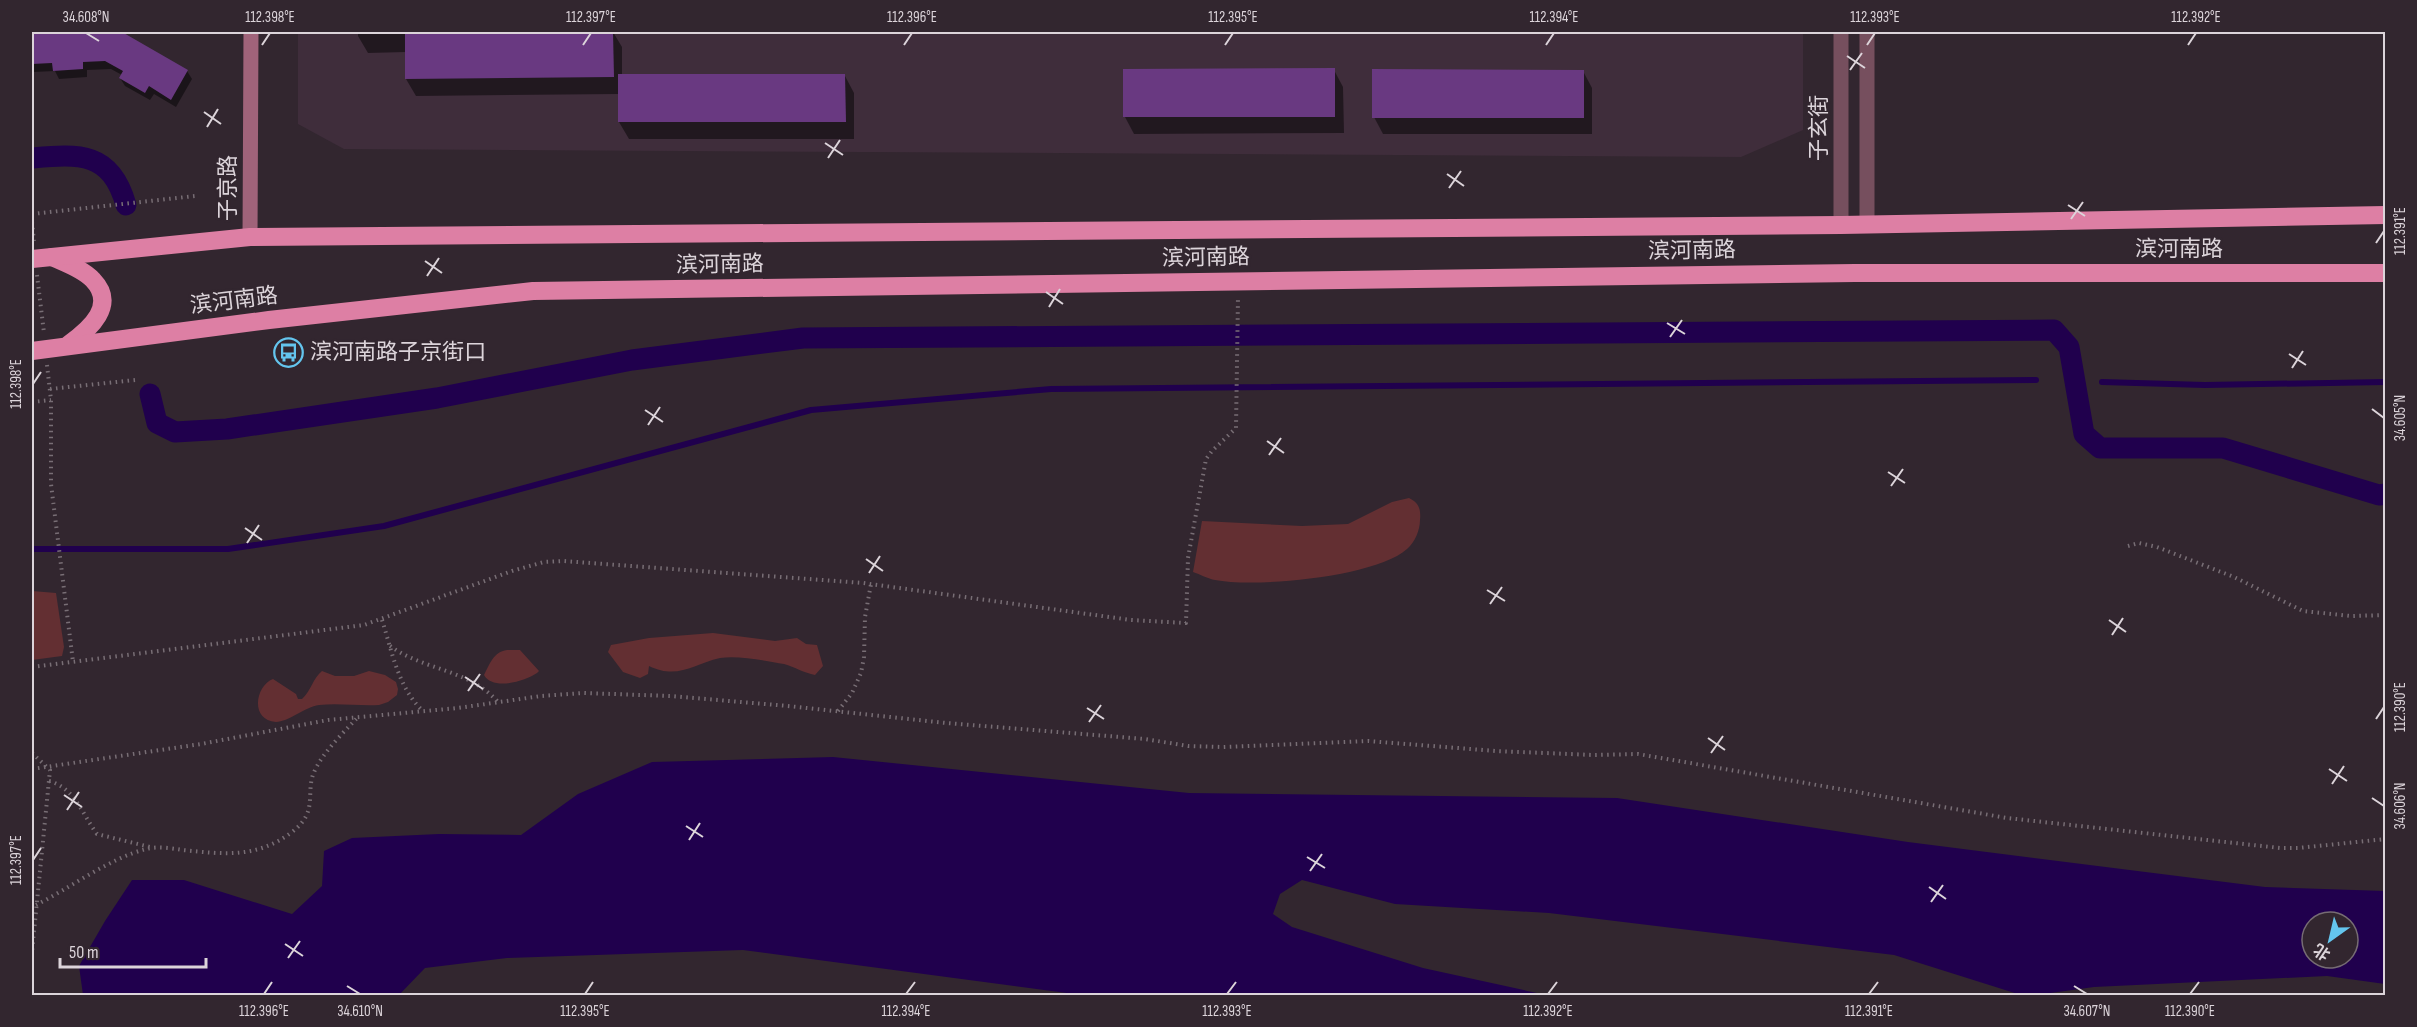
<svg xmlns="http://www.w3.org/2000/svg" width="2417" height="1027" font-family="'Sofia Sans Condensed','Noto Sans SC',sans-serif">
<rect width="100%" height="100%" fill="#32262f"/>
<path fill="#3f2d3b" d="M298 32H1803V130L1741 157 344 149 298 124Z"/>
<g fill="#632f32">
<path d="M1409 498C1419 503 1421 509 1420 520 1420 530 1415 542 1407 549 1376 577 1256 588 1215 580 1208 579 1200 574 1193 572L1202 521 1302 526 1348 524 1392 502Z"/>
<path d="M32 591 56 593 64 647 62 656 32 660Z"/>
<path d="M713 633 775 641 797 638 806 644 817 645 823 666 815 675C804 673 795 667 784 664 766 661 738 655 720 658 693 664 678 680 649 666L648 674 640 678 623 672 608 652 611 645 649 638Z"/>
<path d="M507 650H520L539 671 537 673C525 681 493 691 484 675 490 664 493 652 507 650Z"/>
<path d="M322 671 335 676H354L369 671 385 675 396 682 398 689 397 695 388 702 379 705C359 706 338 703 319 705 305 707 288 722 276 722 249 720 256 685 273 679L296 694 298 699H302C311 691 313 678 322 671Z"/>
</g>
<path fill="#20004d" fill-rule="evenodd" d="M833 757 1189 793 1617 798 1908 842 2265 887 2385 891V984L2327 976 2094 987 2036 995H2021L1894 955 1549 913 1395 904 1302 880 1280 894 1273 914 1292 927 1423 968 1546 995 1089 996 743 950 507 958 425 968 399 995H83L79 966 105 921 132 880H184L292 914 322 886 324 851 352 838 439 834 521 835 578 794 652 762ZM2312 922H2348V958H2312Z"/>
<g fill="#0007">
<path d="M32 32H119L187 71 192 79 176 107 154 94 150 100 125 86 120 78 122 75 111 69 87 70V77L59 79 55 71 33 72Z"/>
<path d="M358 32H613L622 47V76H845L854 93V139H629L619 122V94L416 96 406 79V52L368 53 358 36Z"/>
<path d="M1280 32H1342V34H1281Z"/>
<path d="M1334 70 1343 87 1344 133 1134 134 1125 117Z"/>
<path d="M1583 71 1592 88V134H1383L1374 117Z"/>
</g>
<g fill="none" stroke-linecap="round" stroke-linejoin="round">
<g stroke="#20004d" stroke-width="6">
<path d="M2102 382 2205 385 2386 382"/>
<path d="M32 549H228L384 526 811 410 1051 389 2036 380"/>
</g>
<g stroke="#20004d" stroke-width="21">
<path d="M32 158C79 154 111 151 126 205"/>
<path d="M150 394 157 423 175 432 227 429 437 398 632 360 803 338 2054 330 2069 347 2084 434 2100 448H2223L2379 495 2386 494"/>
</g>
</g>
<g fill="#693981">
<path d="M32 32H122L188 70 171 100 149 86 145 93 119 78 123 71 105 61 83 62V69L53 71 52 63 32 64Z"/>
<path d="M405 32H613L614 77 405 79Z"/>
<path d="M1335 68V117H1123V69Z"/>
<path d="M1372 69 1584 70V118H1372Z"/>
<path d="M618 74H845L846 122H618Z"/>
</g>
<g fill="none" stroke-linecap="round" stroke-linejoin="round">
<g stroke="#786e75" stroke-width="4" stroke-dasharray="1.5 4.5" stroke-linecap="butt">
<path d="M32 214 195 196"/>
<path d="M32 222 34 241"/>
<path d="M37 275 44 333"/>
<path d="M47 365 51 400V484L73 662"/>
<path d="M50 389 135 380"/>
<path d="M32 393H35"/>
<path d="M32 402 51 400"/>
<path d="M2128 546 2139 543 2157 547 2234 577 2303 611 2351 616 2386 615"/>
<path d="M382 620C392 651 398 688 423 711"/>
<path d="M390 646C425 671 469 669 498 702"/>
<path d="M32 667 364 625 512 571 544 562 563 561 863 583 1131 620 1186 623 1188 558 1206 459 1212 451 1236 428 1238 297"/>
<path d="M838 711 852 693 861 673 864 657 865 617 871 584"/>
<path d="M32 753 50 770 32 952"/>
<path d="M32 769 201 744 328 720 458 708 541 696 583 693 671 696 788 706 946 723 1145 739 1188 746 1223 747 1368 741 1496 751 1593 755 1638 754 2007 818 2280 848H2298L2386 839"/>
<path d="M49 781C75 788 82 814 97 834L150 847"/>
<path d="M36 905C70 888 110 858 146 849 157 846 171 848 182 850 224 854 256 859 292 832 320 811 304 792 315 770 325 750 343 733 358 717"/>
</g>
<g stroke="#764f5e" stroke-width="15">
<path d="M1867 32V223"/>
<path d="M1841 225V32"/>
</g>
<path stroke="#a0637a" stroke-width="15" d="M250 237 251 32"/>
<g stroke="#dd7fa4" stroke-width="18">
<path d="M52 257C65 263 83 269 93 280 117 305 90 329 69 344"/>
<path d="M32 259 250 237 1841 225 2386 215"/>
<path d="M32 351 269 320 533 291 1855 273H2386"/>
</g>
</g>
<path fill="none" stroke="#dcd4da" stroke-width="2" d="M86 33 99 41M262 45 270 33M583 45 591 33M904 45 912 33M1225 45 1233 33M1546 45 1554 33M1867 45 1875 33M2188 45 2196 33M1847 56 1865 68M1850 70 1862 53M204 112 221 124M207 127 218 109M825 143 843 155M828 158 840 140M1447 174 1464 186M1449 188 1461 171M2068 205 2085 216M2071 219 2083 202M2376 243 2384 231M425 261 442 273M427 276 439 258M1046 292 1063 304M1049 307 1060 289M1667 323 1685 334M1670 337 1682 320M2289 354 2306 365M2292 368 2303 351M33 384 41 372M2372 409 2384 418M645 410 663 422M648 425 660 407M1267 441 1284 453M1269 455 1281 438M1888 472 1905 483M1891 486 1903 469M245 528 262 540M247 543 259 525M866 559 883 571M869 573 880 556M1487 590 1505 601M1490 604 1502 587M2109 620 2126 632M2112 635 2123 618M465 677 483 689M468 691 480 674M1087 708 1104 719M2376 719 2384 707M1089 722 1101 705M1708 738 1725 750M1711 753 1723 736M2329 769 2347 781M2332 784 2344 766M64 795 82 807M2372 798 2384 806M67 810 79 792M686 826 703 837M689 840 700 823M1307 857 1325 868M33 860 41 848M1310 871 1322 854M1929 887 1946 899M1931 902 1943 885M285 944 303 956M288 958 300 941M347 986 360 994M2074 986 2087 994M264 994 272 982M585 994 593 982M906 994 915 982M1227 994 1236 982M1548 994 1557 982M1869 994 1878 982M2190 994 2199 982"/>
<defs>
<symbol id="bus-ring" viewBox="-11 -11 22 22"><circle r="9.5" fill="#32262f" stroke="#64c5ee" stroke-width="1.5"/><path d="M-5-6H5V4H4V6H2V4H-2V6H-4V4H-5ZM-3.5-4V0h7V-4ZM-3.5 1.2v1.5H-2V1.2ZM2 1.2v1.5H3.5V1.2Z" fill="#64c5ee"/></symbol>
</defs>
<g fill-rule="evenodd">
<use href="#bus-ring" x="272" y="336" width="33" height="33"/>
</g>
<g text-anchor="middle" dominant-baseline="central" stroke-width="5" stroke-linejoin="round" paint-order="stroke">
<g font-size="22" fill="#dcd4da" stroke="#32262f">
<text transform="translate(1819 128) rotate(-90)">子玄街</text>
<text transform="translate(228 188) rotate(-90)">子京路</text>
<text x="2179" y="249">滨河南路</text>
<text transform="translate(1692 251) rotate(-1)">滨河南路</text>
<text transform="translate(1206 258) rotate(-1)">滨河南路</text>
<text transform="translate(720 265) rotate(-1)">滨河南路</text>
<text transform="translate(234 301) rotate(-7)">滨河南路</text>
</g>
<g font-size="22" fill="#dcd4da" stroke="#32262f" text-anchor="start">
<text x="310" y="352">滨河南路子京街口</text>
</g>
</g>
<rect width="2417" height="1027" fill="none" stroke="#32262f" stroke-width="66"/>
<g transform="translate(2330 940) rotate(214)"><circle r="28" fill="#32262f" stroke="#766c73" stroke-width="1.5"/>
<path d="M0-4.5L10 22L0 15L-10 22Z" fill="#64c5ee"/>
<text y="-9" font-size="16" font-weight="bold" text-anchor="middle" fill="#dcd4da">北</text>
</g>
<path d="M60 958v9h146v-9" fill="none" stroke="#dcd4da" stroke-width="3"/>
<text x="69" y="958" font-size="18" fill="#dcd4da" stroke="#32262f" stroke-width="4.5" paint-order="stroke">50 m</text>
<rect x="33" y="33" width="2351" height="961" fill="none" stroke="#dcd4da" stroke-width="2"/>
<g font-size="15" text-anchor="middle" fill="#dcd4da">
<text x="86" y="22">34.608°N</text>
<text x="270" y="22">112.398°E</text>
<text x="591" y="22">112.397°E</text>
<text x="912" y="22">112.396°E</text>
<text x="1233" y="22">112.395°E</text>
<text x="1554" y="22">112.394°E</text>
<text x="1875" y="22">112.393°E</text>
<text x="2196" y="22">112.392°E</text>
<text transform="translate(2400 231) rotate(-90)" y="5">112.391°E</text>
<text transform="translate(16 384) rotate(-90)" y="5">112.398°E</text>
<text transform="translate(2400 418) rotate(-90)" y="5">34.605°N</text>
<text transform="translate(2400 707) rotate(-90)" y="5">112.390°E</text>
<text transform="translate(2400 806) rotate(-90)" y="5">34.606°N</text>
<text transform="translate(16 860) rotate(-90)" y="5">112.397°E</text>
<text x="264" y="1016">112.396°E</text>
<text x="360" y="1016">34.610°N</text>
<text x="585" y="1016">112.395°E</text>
<text x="906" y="1016">112.394°E</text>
<text x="1227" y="1016">112.393°E</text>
<text x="1548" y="1016">112.392°E</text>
<text x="1869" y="1016">112.391°E</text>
<text x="2087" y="1016">34.607°N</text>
<text x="2190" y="1016">112.390°E</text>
</g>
</svg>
